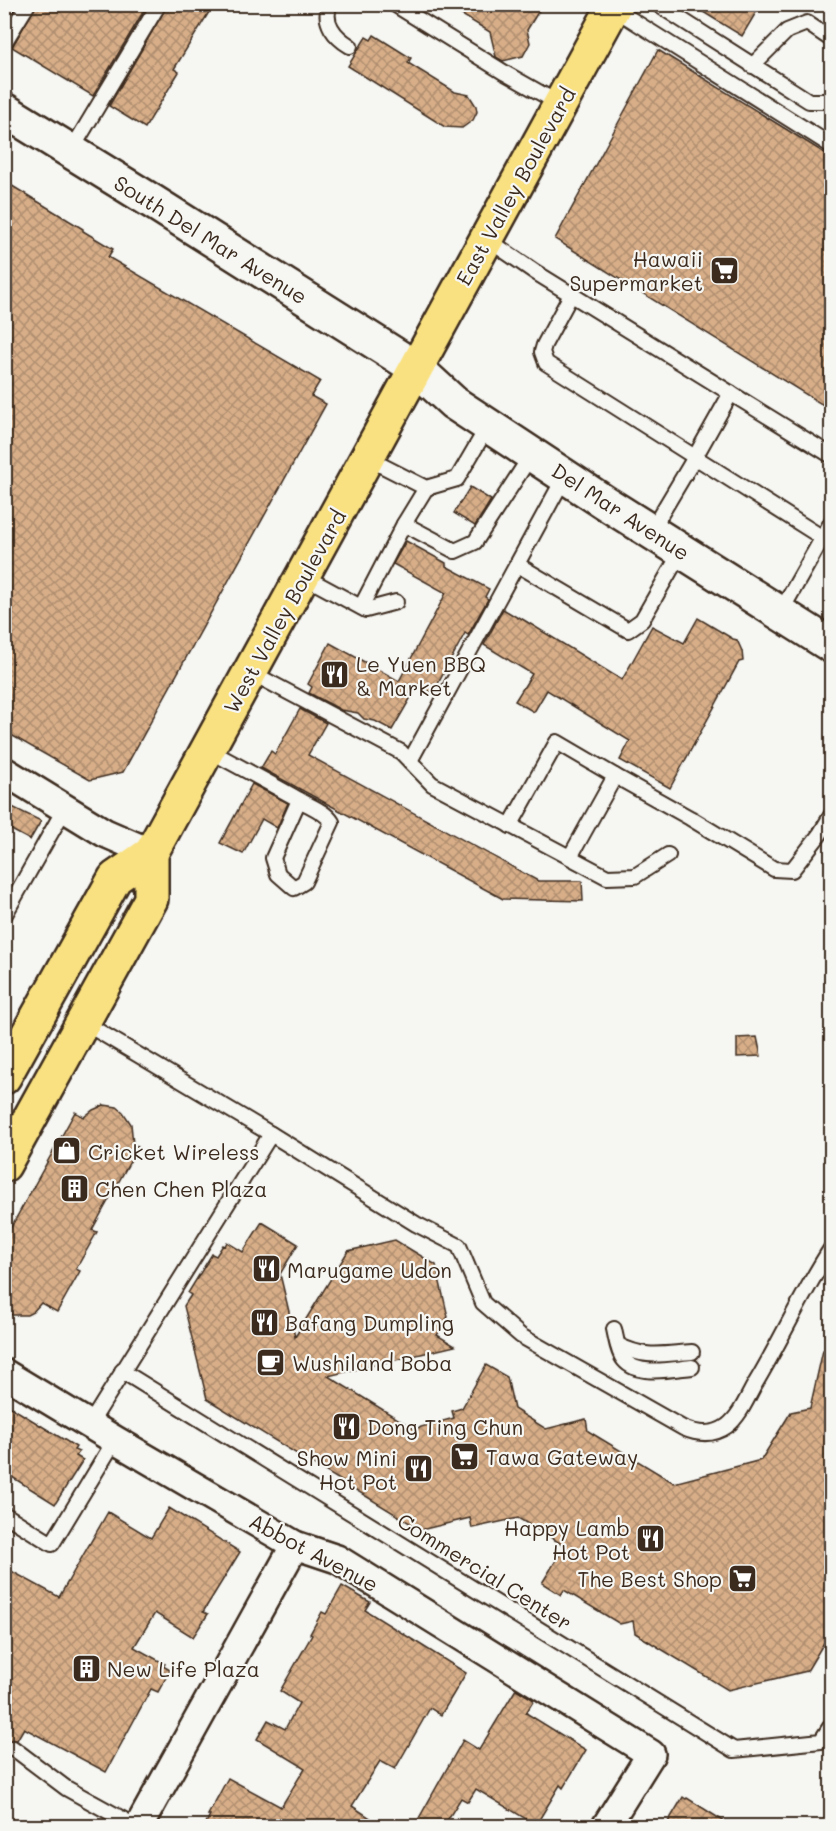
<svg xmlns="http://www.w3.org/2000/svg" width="836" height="1831" font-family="Mali,sans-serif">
<defs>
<pattern id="building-cross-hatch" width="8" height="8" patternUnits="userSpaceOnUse" patternTransform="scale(1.5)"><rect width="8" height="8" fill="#d7ae88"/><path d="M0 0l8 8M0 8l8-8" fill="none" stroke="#b08e6f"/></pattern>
</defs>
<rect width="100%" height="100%" fill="#f6f6f2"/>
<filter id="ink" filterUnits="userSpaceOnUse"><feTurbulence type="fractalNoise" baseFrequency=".0167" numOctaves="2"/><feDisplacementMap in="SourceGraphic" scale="12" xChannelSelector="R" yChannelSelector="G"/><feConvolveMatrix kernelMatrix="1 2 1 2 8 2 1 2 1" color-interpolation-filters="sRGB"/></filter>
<g filter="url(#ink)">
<g fill="url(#building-cross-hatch)" stroke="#3b2a1e" stroke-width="1.5">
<path d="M4 4H17L4 25Z"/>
<path d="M37 4H148L93 96 12 47Z"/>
<path d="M168 4H214L174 69 179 72 145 128 109 106Z"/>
<path d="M444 4H543L527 30 530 43 523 56 503 61 496 57 490 32Z"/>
<path d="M690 4H761L742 36Z"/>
<path d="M374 35 411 58 408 63 455 92 469 95 476 106 477 112 473 120 462 128 445 127 348 66 366 37 371 40Z"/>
<path d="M658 50 831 157V410L555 239Z"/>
<path d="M4 181 83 229V231L113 249 108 257 320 381 311 396 326 404 123 772 90 780 4 731Z"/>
<path d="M470 487 491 500 475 526 454 513Z"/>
<path d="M406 541 446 563V566L489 589 485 597 488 599 468 635 465 633 433 693 418 685 392 730 375 721 364 719 358 713 341 710 309 693 312 687 308 684 330 643 399 681 446 593 393 564Z"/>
<path d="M503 609 518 618 519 617 622 680 652 626 684 643 698 618 733 639 737 640 742 651 743 661 739 662 670 788 620 760 630 741 547 690 534 712 515 701 532 674 484 645Z"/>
<path d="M300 709 326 723 308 755 538 881H582L583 901 503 899 261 768 271 751 275 754Z"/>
<path d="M252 784 288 803 277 828 262 819 243 854 220 843Z"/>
<path d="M4 803 41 821 30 840 4 826Z"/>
<path d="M757 1037 761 1056 737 1057V1038Z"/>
<path d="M104 1105 117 1107 123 1112 131 1124 133 1144 138 1147 92 1230 97 1232 76 1269 80 1271 57 1312 41 1303 33 1312 27 1315H12L4 1311V1240L75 1112 84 1117 93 1110Z"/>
<path d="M262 1222 298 1244 280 1274 295 1337 348 1251 395 1240 436 1265 448 1317 437 1335 455 1346 328 1376 414 1429 454 1418 452 1411 462 1408 486 1365 507 1377 514 1409 546 1429 586 1419 588 1431 674 1483 761 1460 791 1412 810 1408 823 1350 831 1351V1631L807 1671 728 1690 635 1633 633 1621 620 1624 564 1590 561 1595 542 1583 565 1546 518 1518 472 1528 470 1518 421 1530 207 1399 184 1306 191 1295 188 1293 212 1254 216 1256 223 1245 225 1246 227 1242 243 1252Z"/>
<path d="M4 1403 76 1447 74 1450 79 1452 76 1456 83 1460 55 1504 4 1472Z"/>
<path d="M169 1508 240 1552 203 1612 208 1614 193 1637 155 1613 134 1647 165 1664 163 1666 170 1670 158 1692 151 1689 106 1772 24 1728 17 1740H10L4 1746V1567L59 1597 108 1512 151 1538Z"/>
<path d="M342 1586 370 1602 365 1610 466 1673 441 1715 430 1708 395 1769 380 1761 352 1806 384 1827H204L210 1815H208L228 1778 281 1807 305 1768 257 1739 268 1720 285 1729 299 1703 280 1691 312 1635 310 1634 322 1612 326 1614Z"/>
<path d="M516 1689 534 1700 526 1713 586 1750 563 1788 560 1785 536 1825 476 1789 468 1802 461 1798 443 1827H414L463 1740 479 1750Z"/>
<path d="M683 1797 686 1799 687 1798 733 1827H665Z"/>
</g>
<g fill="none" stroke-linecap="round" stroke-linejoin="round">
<defs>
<g id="lane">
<path d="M330 4C322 22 335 37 350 46"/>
<path d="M394 4 505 73 560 104"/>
<path d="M657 4 809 101H828L832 95"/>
<path d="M613 8 832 146"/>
<path d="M4 43 28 4"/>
<path d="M752 66 787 31 807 23 832 40"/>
<path d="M71 151 159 4"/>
<path d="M487 239 535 272 832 456"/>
<path d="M572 293 544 345 542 352 546 363 823 538"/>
<path d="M367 458 426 488 457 479 488 426"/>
<path d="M426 488 404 524 455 551 475 542 532 454"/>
<path d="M651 531 695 457 731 393"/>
<path d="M518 565 628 630 642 620 682 550"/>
<path d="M303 576 366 610 396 602"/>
<path d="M361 607 404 524"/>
<path d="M780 613 832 521"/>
<path d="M250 672 401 752 432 784 607 877 635 876 668 855"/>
<path d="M208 750C238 766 268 782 298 799 309 806 325 811 332 822L304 882 294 888 278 874 273 858 299 800"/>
<path d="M410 761 565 476"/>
<path d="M615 776 690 818 774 869 792 870 820 834 832 814"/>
<path d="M510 826 557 742 615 776 570 857"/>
<path d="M4 916 65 808"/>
<path d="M83 1022 271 1134 90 1424"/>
<path d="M271 1134 416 1224 459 1246 483 1303 521 1336 683 1428C697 1434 713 1436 727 1426 740 1416 747 1398 755 1384 782 1339 803 1291 832 1247"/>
<path d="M614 1329C616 1338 618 1353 624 1360 638 1377 673 1369 692 1367"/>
<path d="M618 1345C646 1359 661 1354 692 1352"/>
<path d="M122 1371 734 1750 821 1741 832 1724"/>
<path d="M4 1514 52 1544 115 1440"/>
<path d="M13 1748 66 1788 135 1826"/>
</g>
<g id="street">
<path d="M4 771 105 833 151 853"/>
<path d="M4 1373 115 1440 295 1545 337 1559 651 1754 606 1826"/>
<path d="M139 1826 295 1545"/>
</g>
<path id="secondary" d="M4 110 153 202 416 368 454 403 604 502 832 646"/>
<g id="primary">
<path d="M4 1077 115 878 151 853 615 4"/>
<path d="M4 1165 151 899V853"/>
</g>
</defs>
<use href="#lane" stroke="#3b2a1e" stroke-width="18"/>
<use href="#street" stroke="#3b2a1e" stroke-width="32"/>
<use href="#secondary" stroke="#3b2a1e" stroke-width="38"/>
<use href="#primary" stroke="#3b2a1e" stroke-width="38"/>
<use href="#lane" stroke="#f6f6f2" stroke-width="14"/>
<use href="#street" stroke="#f6f6f2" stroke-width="27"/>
<use href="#secondary" stroke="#f6f6f2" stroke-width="33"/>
<use href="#primary" stroke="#f9e181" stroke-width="33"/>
</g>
</g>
<defs>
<symbol id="supermarket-square" viewBox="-11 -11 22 22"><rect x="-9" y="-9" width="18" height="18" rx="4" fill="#3b2a1e" stroke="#f6f6f2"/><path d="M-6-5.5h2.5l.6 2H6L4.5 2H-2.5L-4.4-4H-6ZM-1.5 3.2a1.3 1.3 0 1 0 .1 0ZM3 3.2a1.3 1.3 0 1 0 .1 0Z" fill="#fff"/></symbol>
<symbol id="restaurant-square" viewBox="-11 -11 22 22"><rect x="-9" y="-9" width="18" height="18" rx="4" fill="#3b2a1e" stroke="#f6f6f2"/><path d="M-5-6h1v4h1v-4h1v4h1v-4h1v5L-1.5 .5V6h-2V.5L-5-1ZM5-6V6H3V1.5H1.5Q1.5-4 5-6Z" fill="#fff"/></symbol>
<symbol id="shop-square" viewBox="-11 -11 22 22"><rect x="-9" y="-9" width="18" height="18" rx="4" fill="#3b2a1e" stroke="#f6f6f2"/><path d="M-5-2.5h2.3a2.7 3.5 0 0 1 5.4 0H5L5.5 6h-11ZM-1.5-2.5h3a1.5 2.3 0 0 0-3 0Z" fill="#fff"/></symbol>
<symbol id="building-square" viewBox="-11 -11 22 22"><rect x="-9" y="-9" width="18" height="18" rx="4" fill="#3b2a1e" stroke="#f6f6f2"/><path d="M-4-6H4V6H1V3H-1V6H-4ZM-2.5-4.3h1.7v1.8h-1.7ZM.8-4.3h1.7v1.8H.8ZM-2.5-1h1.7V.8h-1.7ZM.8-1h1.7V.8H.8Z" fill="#fff"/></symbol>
<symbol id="cafe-square" viewBox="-11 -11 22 22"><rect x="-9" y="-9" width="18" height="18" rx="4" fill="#3b2a1e" stroke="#f6f6f2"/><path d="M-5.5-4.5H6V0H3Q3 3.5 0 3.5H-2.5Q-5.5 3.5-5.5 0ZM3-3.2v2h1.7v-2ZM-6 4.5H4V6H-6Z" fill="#fff"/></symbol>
</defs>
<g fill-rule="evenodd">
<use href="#supermarket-square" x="708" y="254" width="33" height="33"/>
<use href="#restaurant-square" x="318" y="658" width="33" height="33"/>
<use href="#shop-square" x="50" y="1134" width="33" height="33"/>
<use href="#building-square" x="58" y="1172" width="33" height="33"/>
<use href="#restaurant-square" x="250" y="1252" width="33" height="33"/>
<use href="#restaurant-square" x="248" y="1306" width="33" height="33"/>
<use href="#cafe-square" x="254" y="1346" width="33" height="33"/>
<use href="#restaurant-square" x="330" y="1410" width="33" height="33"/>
<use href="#supermarket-square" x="448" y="1440" width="33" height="33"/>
<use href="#restaurant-square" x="402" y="1452" width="33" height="33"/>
<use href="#restaurant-square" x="634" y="1522" width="33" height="33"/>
<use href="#supermarket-square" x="726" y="1562" width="33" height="33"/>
<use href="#building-square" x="70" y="1652" width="33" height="33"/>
</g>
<g text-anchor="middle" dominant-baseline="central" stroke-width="4.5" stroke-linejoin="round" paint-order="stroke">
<g font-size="21" fill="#3b2a1e" stroke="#f6f6f2">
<text transform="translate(515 186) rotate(-61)">East Valley Boulevard</text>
<text transform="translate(211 239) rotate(32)">South Del Mar Avenue</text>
<text transform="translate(621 511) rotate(33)">Del Mar Avenue</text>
<text transform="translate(284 611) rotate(-61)">West Valley Boulevard</text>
<text transform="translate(314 1552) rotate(28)">Abbot Avenue</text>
<text transform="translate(485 1571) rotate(32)">Commercial Center</text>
</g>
<g font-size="21" fill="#3b2a1e" stroke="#f6f6f2" text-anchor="start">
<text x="703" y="258" text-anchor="end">Hawaii<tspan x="703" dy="24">Supermarket</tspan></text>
<text x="356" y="663">Le Yuen BBQ<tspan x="356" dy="24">&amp; Market</tspan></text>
<text x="88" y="1151">Cricket Wireless</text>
<text x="95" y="1188">Chen Chen Plaza</text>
<text x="287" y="1269">Marugame Udon</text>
<text x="285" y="1322">Bafang Dumpling</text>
<text x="292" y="1362">Wushiland Boba</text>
<text x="367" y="1426">Dong Ting Chun</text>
<text x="486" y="1456">Tawa Gateway</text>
<text x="397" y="1457" text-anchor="end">Show Mini<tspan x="397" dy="24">Hot Pot</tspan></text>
<text x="630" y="1527" text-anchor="end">Happy Lamb<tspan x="630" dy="24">Hot Pot</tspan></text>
<text x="722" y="1578" text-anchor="end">The Best Shop</text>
<text x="107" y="1668">New Life Plaza</text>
</g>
</g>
<rect width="836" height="1831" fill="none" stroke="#f6f6f2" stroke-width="24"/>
<rect x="12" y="12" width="812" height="1807" fill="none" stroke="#3b2a1e" stroke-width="2" filter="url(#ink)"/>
</svg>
